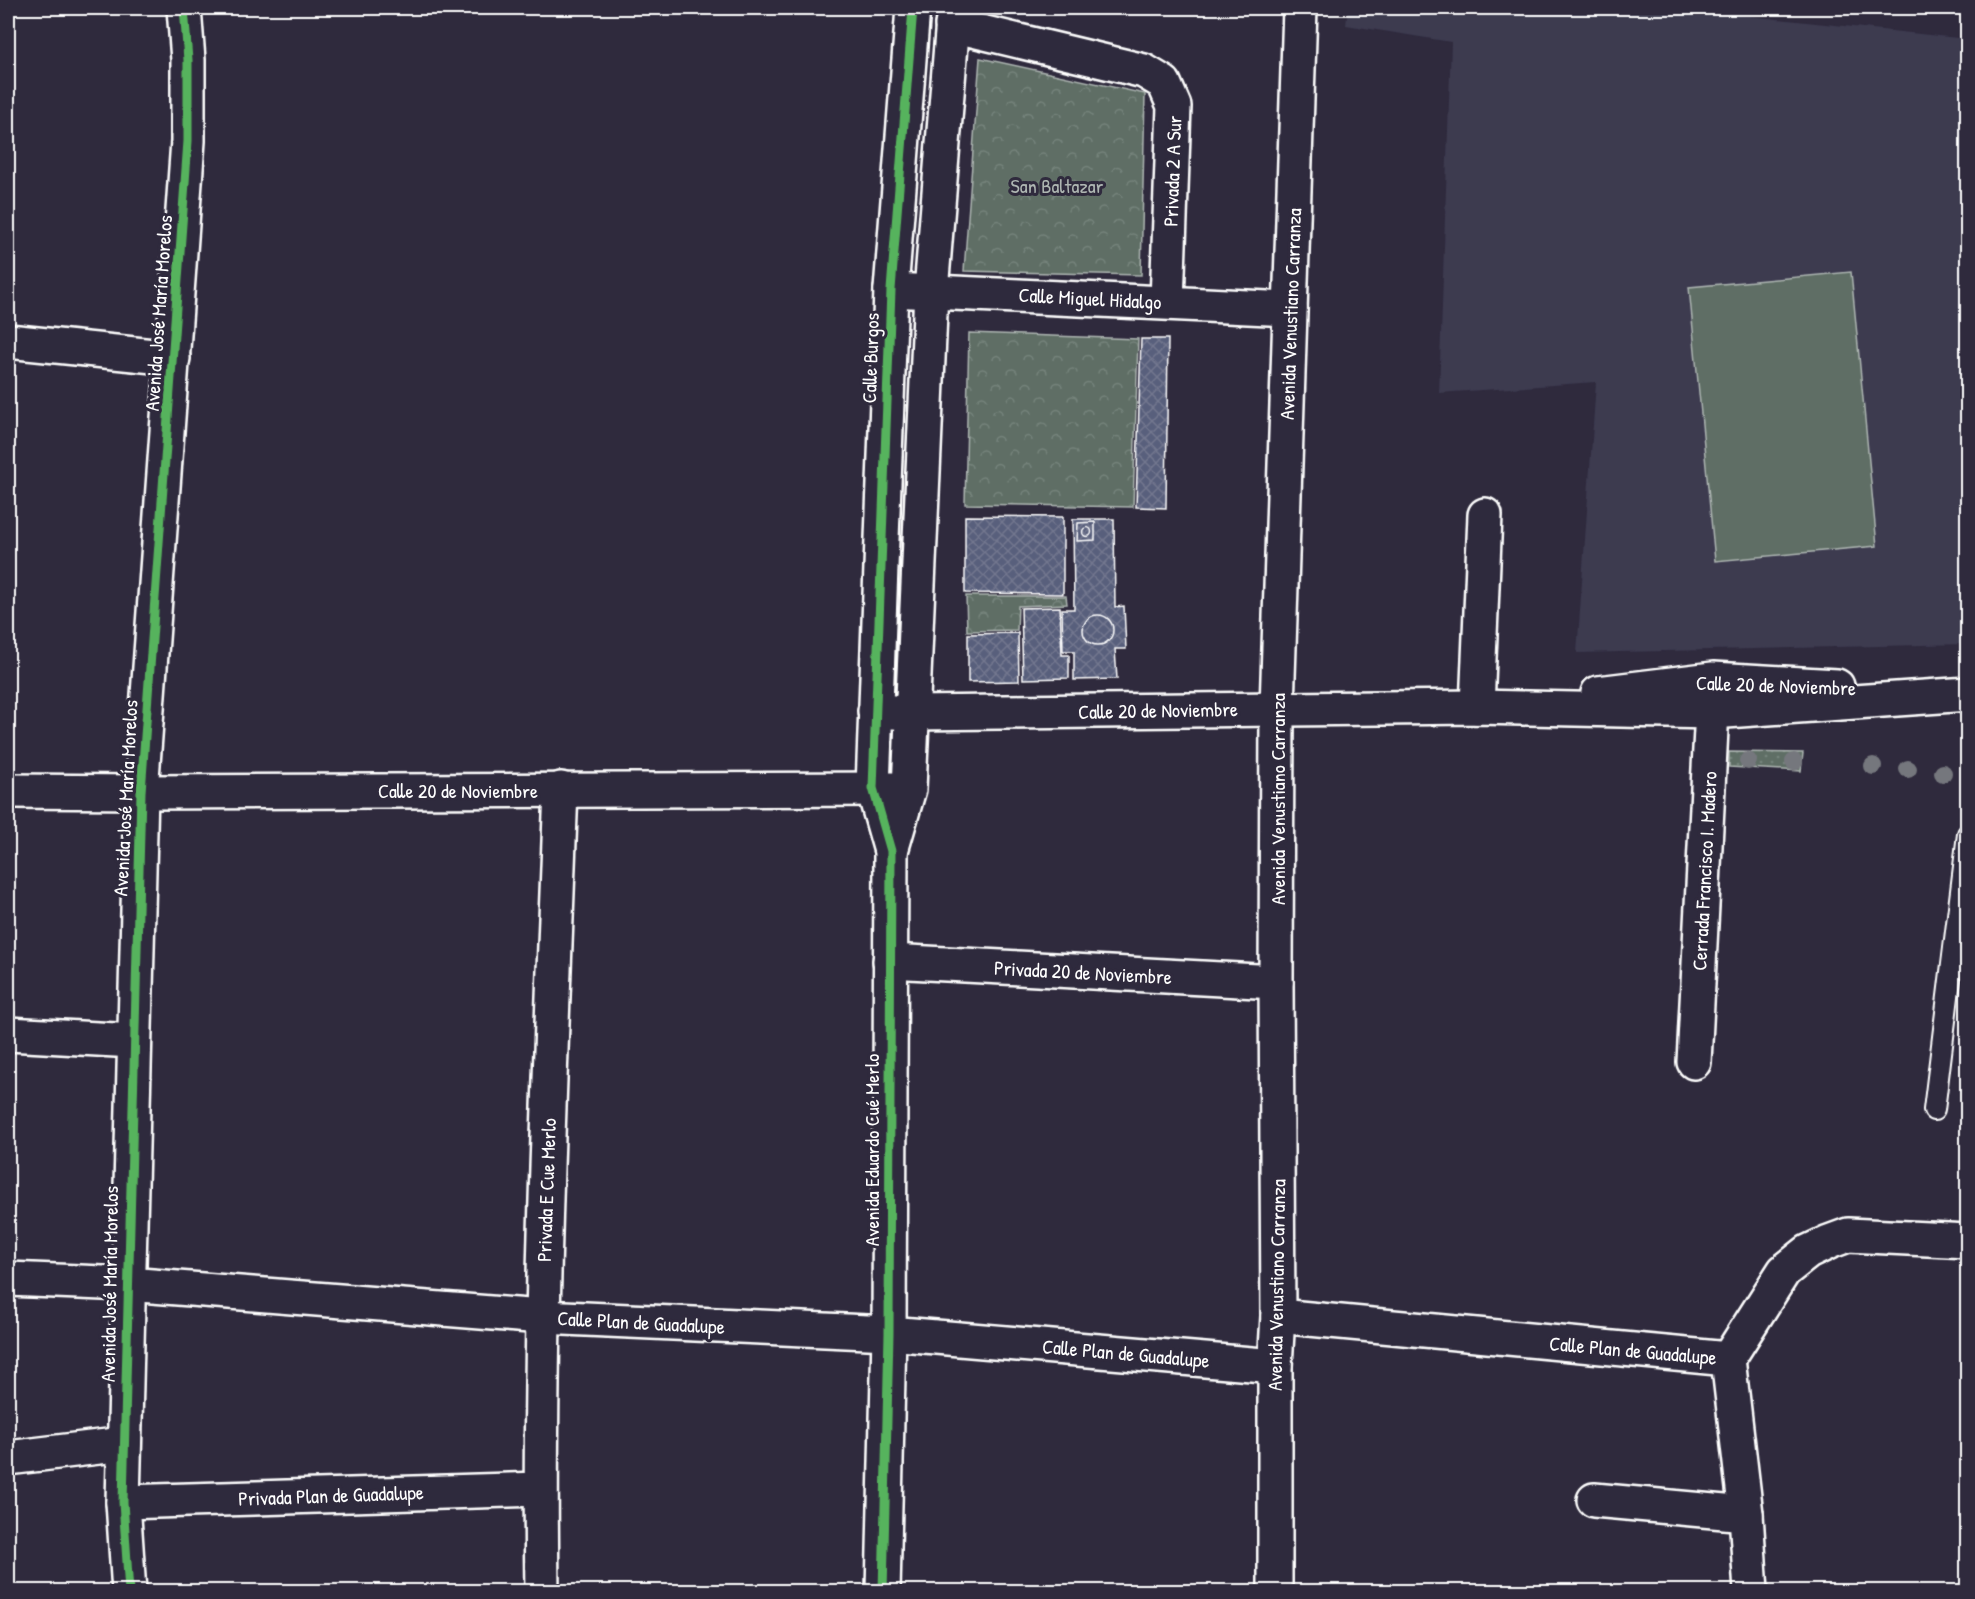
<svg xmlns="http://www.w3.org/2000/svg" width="1975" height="1599" font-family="'Patrick Hand',sans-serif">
<defs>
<pattern id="grass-dots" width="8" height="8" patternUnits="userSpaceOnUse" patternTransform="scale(1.5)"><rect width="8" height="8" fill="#5e6e65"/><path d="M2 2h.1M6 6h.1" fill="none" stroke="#76847c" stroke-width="1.8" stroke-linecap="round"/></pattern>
<pattern id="forest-crowns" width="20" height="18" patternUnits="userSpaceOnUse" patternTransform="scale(1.5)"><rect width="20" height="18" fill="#5e6e65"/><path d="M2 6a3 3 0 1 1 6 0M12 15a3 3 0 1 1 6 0" fill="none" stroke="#76847c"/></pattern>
<pattern id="building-cross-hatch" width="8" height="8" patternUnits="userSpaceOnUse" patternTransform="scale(1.5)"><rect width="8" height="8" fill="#595f7b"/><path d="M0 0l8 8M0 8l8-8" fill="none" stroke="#72778f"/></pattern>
</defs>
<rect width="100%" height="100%" fill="#2f2a3d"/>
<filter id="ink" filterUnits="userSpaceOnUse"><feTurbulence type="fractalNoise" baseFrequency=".0167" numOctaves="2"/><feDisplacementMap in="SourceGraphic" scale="12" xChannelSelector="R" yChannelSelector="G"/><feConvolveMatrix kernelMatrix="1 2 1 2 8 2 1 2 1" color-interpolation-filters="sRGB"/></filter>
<g filter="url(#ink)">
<path fill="#3c3a50" d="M1348 8H1675L1967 39V644L1577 653 1596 382 1439 393 1451 42 1346 25Z"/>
<path fill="url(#grass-dots)" stroke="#aeb6b2" stroke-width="1.5" d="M1729 752 1803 753 1801 771 1729 767Z"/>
<g fill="url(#forest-crowns)" stroke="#aeb6b2" stroke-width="1.5">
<path d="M980 58 1145 94 1141 275 964 271Z"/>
<path d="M969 333 1138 339 1133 507 965 504Z"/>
<path d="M966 596H1066L1067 604 1018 606 1017 630 967 631Z"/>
</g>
<path fill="#5e6e65" stroke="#aeb6b2" stroke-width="1.5" d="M1851 272 1877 546 1715 561 1689 287Z"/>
<g fill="url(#building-cross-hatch)" stroke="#fff" stroke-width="1.5">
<path d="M1141 339H1168L1166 508 1136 507Z"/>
<path d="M965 516 1063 517V594L965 593Z"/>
<path d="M1073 519H1114L1115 607 1124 606 1126 649H1115L1117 679 1074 680V651H1063L1062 609H1074Z"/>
<path d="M1095 522V540L1077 541 1078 523Z"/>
<circle cx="1087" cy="532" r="4.5"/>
<path d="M1060 607 1062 655H1069V678L1023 679 1021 608Z"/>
<circle cx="1098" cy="630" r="15"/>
<path d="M1018 633 1019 681 968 682V634Z"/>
</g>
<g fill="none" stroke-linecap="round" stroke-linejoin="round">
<defs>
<path id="lane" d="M1934 1110 1968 834"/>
<g id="street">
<path d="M952 25 1144 71 1164 83 1174 106 1167 302"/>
<path d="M891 290 1290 309"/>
<path d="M8 341 173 358"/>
<path d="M1598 693 1713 679 1837 686"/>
<path d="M1477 707 1485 515"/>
<path d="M875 711 912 713 1477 707 1712 712 1968 694"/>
<path d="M8 791 141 792 903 789"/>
<path d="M890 961 1276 982"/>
<path d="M8 1034 134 1041"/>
<path d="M1694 1062 1713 690"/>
<path d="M8 1279 127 1284 542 1317 889 1333 1275 1366"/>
<path d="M1278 1316 1728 1359 1784 1271 1808 1252 1829 1242 1848 1235 1968 1241"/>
<path d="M1728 1359 1746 1514 1751 1592"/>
<path d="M8 1458 124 1444"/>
<path d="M1594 1500 1746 1514"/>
<path d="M123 1502 540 1489"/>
<path d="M129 1592 123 1502 141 792 188 141V60L184 8"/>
<path d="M542 1592C538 1324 551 1056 561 789"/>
<path d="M1275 1592V1366L1278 1316 1276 982 1277 708 1300 8"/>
</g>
<g id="secondary">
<path d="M891 851 909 789 931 291 954 8"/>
<path d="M883 1592 889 1333 891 851 873 788 891 290 913 8"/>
</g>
</defs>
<use href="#lane" stroke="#fff" stroke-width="24"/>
<use href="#street" stroke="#fff" stroke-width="38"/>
<use href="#secondary" stroke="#fff" stroke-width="38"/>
<use href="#lane" stroke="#2f2a3d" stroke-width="20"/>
<use href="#street" stroke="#2f2a3d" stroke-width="33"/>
<use href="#secondary" stroke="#2f2a3d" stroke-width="33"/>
<defs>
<g id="cycleway">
<path d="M129 1592 123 1502 141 792 188 141V60L184 8"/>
<path d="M883 1592 889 1333 891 851 873 788 891 290 913 8"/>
</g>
</defs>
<use href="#cycleway" stroke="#2f2a3d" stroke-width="13"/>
<use href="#cycleway" stroke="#56b35d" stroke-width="9"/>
</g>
<g fill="#75777d">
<circle cx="1748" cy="761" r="9"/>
<circle cx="1794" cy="762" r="9"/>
<circle cx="1873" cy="766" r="9"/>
<circle cx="1908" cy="769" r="9"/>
<circle cx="1943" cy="773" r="9"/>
</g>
</g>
<g text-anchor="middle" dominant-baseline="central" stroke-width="6" stroke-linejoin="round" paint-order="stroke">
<g font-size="20" fill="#fff" stroke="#2f2a3d">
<text transform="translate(1172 171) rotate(-88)">Privada 2 A Sur</text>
<text transform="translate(1090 298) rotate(3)">Calle Miguel Hidalgo</text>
<text transform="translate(158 313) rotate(-86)">Avenida José María Morelos</text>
<text transform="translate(1290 314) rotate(-88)">Avenida Venustiano Carranza</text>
<text transform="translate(870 358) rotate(-88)">Calle Burgos</text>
<text transform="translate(1776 685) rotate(2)">Calle 20 de Noviembre</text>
<text transform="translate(1158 710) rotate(-1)">Calle 20 de Noviembre</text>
<text x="458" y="790">Calle 20 de Noviembre</text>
<text transform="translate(125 798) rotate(-87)">Avenida José María Morelos</text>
<text transform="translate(1277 799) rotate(-90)">Avenida Venustiano Carranza</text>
<text transform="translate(1704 871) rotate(-87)">Cerrada Francisco I. Madero</text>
<text transform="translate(1083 972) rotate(3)">Privada 20 de Noviembre</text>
<text transform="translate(871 1150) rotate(-90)">Avenida Eduardo Cué Merlo</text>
<text transform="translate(546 1190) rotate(-88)">Privada E Cue Merlo</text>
<text transform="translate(109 1284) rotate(-89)">Avenida José María Morelos</text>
<text transform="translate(1276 1285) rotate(-89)">Avenida Venustiano Carranza</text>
<text transform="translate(641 1322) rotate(3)">Calle Plan de Guadalupe</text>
<text transform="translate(1633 1350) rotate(5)">Calle Plan de Guadalupe</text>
<text transform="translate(1126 1353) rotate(5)">Calle Plan de Guadalupe</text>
<text transform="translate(331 1495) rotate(-2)">Privada Plan de Guadalupe</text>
</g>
<g font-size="20" fill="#aeb6b2" stroke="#2f2a3d">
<text x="1057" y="185">San Baltazar</text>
</g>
</g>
<rect width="1975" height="1599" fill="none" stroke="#2f2a3d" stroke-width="30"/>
<rect x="15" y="15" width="1945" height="1569" fill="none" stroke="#fff" stroke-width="2" filter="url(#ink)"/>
</svg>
